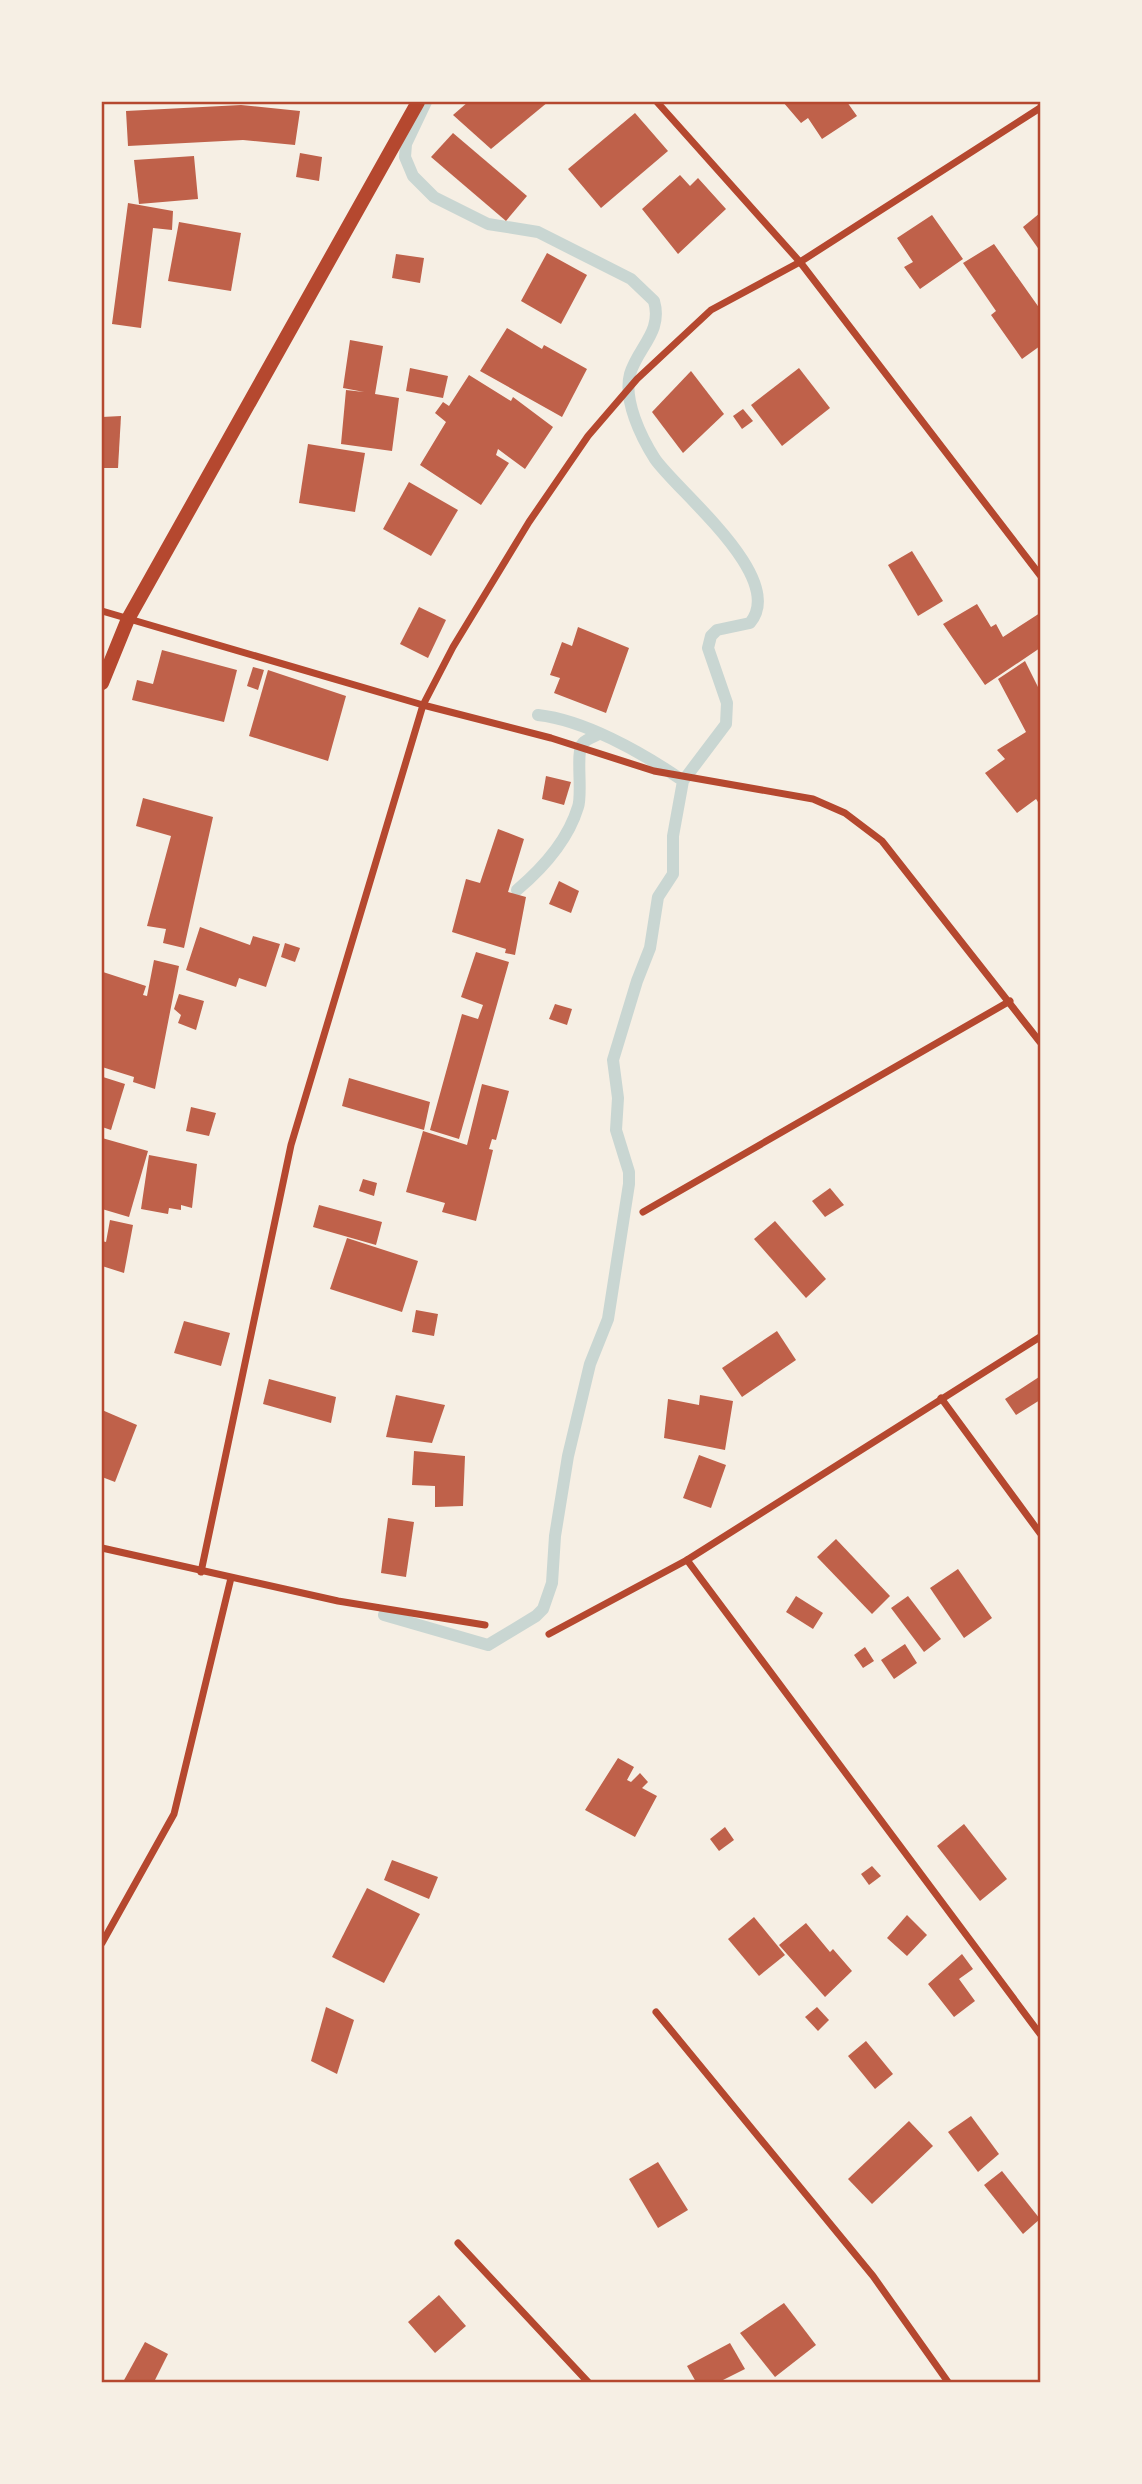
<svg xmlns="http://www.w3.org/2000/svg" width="1142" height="2484" font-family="'IBM Plex Sans',sans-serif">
<rect width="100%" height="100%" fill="#f6efe4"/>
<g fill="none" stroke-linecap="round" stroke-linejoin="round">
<g stroke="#c9d6d2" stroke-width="12">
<path d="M538 715C584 720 641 752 679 778"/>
<path d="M517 890C543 868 568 840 578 807 583 793 575 751 583 743 586 740 593 737 597 735"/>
<path d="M384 1615 488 1645 536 1616 543 1609 552 1583 555 1536 568 1456 590 1364 608 1319 629 1184V1172L616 1130 618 1098 613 1060 637 981 650 948 658 897 673 874V836L683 781 726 724 727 703 708 648 711 636 717 630 750 623C788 578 678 492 655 459 641 437 623 400 630 374 638 347 663 332 654 301L631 279 538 232 488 224 434 197 413 176 405 157 406 144 426 102"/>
</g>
</g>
<g fill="#bf614a">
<path d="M468 102H548L491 149 453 115Z"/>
<path d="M783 102H847L857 116 822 139 808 118 801 123Z"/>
<path d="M241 105 300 111 295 145 243 140 128 146 126 111Z"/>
<path d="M635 113 668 151 601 208 568 169Z"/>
<path d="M453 133 527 196 506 221 431 157Z"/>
<path d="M300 153 322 157 319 181 296 177Z"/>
<path d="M194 156 198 199 139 204 134 160Z"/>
<path d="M680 175 690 186 698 178 726 209 678 254 642 209Z"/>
<path d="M128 203 173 211 172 230 153 228 141 328 112 324Z"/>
<path d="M1040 213V251L1023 227Z"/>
<path d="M932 215 963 259 920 289 904 267 913 262 897 238Z"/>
<path d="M179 222 241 233 231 291 168 281Z"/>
<path d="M994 244 1040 309V346L1022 359 991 315 996 311 963 263Z"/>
<path d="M547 253 587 275 561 324 521 301Z"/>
<path d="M396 254 424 258 420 283 392 278Z"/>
<path d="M507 328 542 349 544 345 587 369 562 417 480 371Z"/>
<path d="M350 340 383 346 375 394 399 398 392 451 341 444 346 390 364 392 343 388Z"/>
<path d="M410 368 448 376 443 398 406 391Z"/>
<path d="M799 368 830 408 782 446 751 405Z"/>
<path d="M691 371 724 414 683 453 652 412Z"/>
<path d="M469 375 511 401 513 397 553 427 525 469 498 449 496 455 509 463 481 505 420 465 446 422 435 413 443 402 449 406Z"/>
<path d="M743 409 753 421 742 429 733 416Z"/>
<path d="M121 416 118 468H102V417Z"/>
<path d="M308 444 365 453 355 512 299 503Z"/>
<path d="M409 482 458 510 431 556 383 529Z"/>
<path d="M912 551 943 601 918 616 888 565Z"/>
<path d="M977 604 991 627 996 624 1003 637 1040 613V648L985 685 943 624Z"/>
<path d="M419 607 446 620 428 658 400 644Z"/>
<path d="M578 627 629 648 606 713 554 693 560 678 550 675 562 642 572 646Z"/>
<path d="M162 650 237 670 224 722 132 700 137 680 153 684Z"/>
<path d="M1025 661 1040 691V805L1036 799 1017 813 985 773 1005 759 997 750 1026 732 998 679Z"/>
<path d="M253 667 264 670 258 690 247 686Z"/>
<path d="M268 670 346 696 328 761 249 736Z"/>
<path d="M546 776 571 782 564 805 542 799Z"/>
<path d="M143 798 213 817 184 948 163 943 166 929 147 926 171 836 136 826Z"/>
<path d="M498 829 524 839 508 892 526 897 515 955 505 953 506 949 452 932 466 879 480 883Z"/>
<path d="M559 881 579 891 571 913 549 904Z"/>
<path d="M200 927 250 945 253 936 280 944 266 987 239 978 236 987 186 970Z"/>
<path d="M285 943 300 948 295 962 281 957Z"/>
<path d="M476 952 509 962 459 1139 430 1130 462 1014 478 1019 483 1005 461 997Z"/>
<path d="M154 960 179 966 155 1089 133 1082 134 1077 102 1067 103 972 146 986 143 995 147 996Z"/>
<path d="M179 994 204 1001 196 1030 178 1023 181 1015 174 1009Z"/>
<path d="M555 1004 572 1009 567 1025 549 1019Z"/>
<path d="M103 1077 125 1084 111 1130 102 1127Z"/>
<path d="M349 1078 430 1102 424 1130 342 1106Z"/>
<path d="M482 1084 509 1091 496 1140 492 1139 489 1149 493 1150 476 1221 442 1212 445 1203 406 1192 423 1131 467 1145Z"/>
<path d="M191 1107 216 1113 209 1136 186 1131Z"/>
<path d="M102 1138 148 1151 129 1217 102 1209Z"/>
<path d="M149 1155 197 1164 192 1208 181 1205V1210L169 1208 168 1214 141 1209Z"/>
<path d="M363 1179 377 1183 374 1196 359 1191Z"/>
<path d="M830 1188 844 1205 825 1217 812 1201Z"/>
<path d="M319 1205 382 1222 376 1245 313 1227Z"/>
<path d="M110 1220 133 1225 124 1273 102 1266V1241L106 1242Z"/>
<path d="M775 1221 826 1279 806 1298 754 1239Z"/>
<path d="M347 1238 418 1261 402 1312 330 1289Z"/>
<path d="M416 1310 438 1314 434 1336 412 1332Z"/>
<path d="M184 1321 230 1333 221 1366 174 1353Z"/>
<path d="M777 1331 796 1360 742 1397 722 1368Z"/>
<path d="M1039 1377 1040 1400 1016 1415 1005 1399Z"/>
<path d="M269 1379 336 1397 331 1423 263 1404Z"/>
<path d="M396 1395 445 1405 432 1443 386 1437Z"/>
<path d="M700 1395 733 1401 725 1450 664 1438 668 1399 699 1405Z"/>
<path d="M102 1410 137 1425 115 1482 102 1477Z"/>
<path d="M414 1451 465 1456 463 1506 435 1507V1486L412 1485Z"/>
<path d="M699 1455 726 1465 711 1508 683 1498Z"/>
<path d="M388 1518 414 1522 406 1577 381 1573Z"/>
<path d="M836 1539 890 1596 872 1614 817 1557Z"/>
<path d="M958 1569 992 1618 964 1638 930 1588Z"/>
<path d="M796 1596 823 1613 813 1629 786 1612Z"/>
<path d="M908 1596 941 1639 924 1652 891 1608Z"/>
<path d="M905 1644 917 1663 894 1679 881 1660Z"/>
<path d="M865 1647 874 1661 863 1668 854 1655Z"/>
<path d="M618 1758 634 1767 627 1780 631 1782 640 1773 648 1782 642 1788 657 1796 635 1837 585 1810Z"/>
<path d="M964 1824 1007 1879 980 1901 937 1846Z"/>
<path d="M725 1827 734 1840 719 1851 710 1839Z"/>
<path d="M392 1860 438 1877 429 1899 384 1880Z"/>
<path d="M872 1866 881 1876 869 1885 861 1874Z"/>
<path d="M367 1888 420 1914 384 1983 332 1957Z"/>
<path d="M907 1915 927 1935 907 1956 887 1938Z"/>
<path d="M754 1917 785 1955 759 1976 728 1939Z"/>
<path d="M806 1923 830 1952 833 1949 852 1971 825 1997 779 1945Z"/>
<path d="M962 1954 973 1969 959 1979 975 2001 954 2017 928 1984Z"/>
<path d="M326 2007 354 2020 337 2074 311 2061Z"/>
<path d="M817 2007 829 2020 818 2031 805 2017Z"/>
<path d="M866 2041 893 2074 875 2089 848 2056Z"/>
<path d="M971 2116 999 2154 978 2172 948 2132Z"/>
<path d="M909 2121 933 2146 872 2204 848 2179Z"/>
<path d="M658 2162 688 2210 658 2228 629 2179Z"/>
<path d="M1002 2171 1040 2219 1023 2234 984 2185Z"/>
<path d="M439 2295 466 2326 435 2353 408 2322Z"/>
<path d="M784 2303 816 2345 775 2377 740 2333Z"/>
<path d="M145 2342 168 2354 154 2382H123Z"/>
<path d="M730 2343 745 2369 719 2382H696L687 2366Z"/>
</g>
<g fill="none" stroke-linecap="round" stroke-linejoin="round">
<g stroke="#b5482f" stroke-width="7">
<path d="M657 102 800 262 1040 575"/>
<path d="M102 611 423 705 551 738 654 771 813 799 845 813 882 841 1040 1042"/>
<path d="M643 1212 1010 1001"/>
<path d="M941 1398 1040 1533"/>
<path d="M102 1548 338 1601 485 1625"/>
<path d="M687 1560 1040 2034"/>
<path d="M201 1572 291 1145 423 705 453 647 529 522 588 436 637 379 711 310 800 262 1040 108"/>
<path d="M549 1634 687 1560 1040 1337"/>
<path d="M102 1943 174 1814 231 1578"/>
<path d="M656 2012 873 2276 948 2382"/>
<path d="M458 2243 588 2382"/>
</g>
<path stroke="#b5482f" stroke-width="14" d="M102 683 128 619 418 102"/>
</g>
<rect width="1142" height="2484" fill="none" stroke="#f6efe4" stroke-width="206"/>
<rect x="103" y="103" width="936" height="2278" fill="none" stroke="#b5482f" stroke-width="2.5"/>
</svg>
